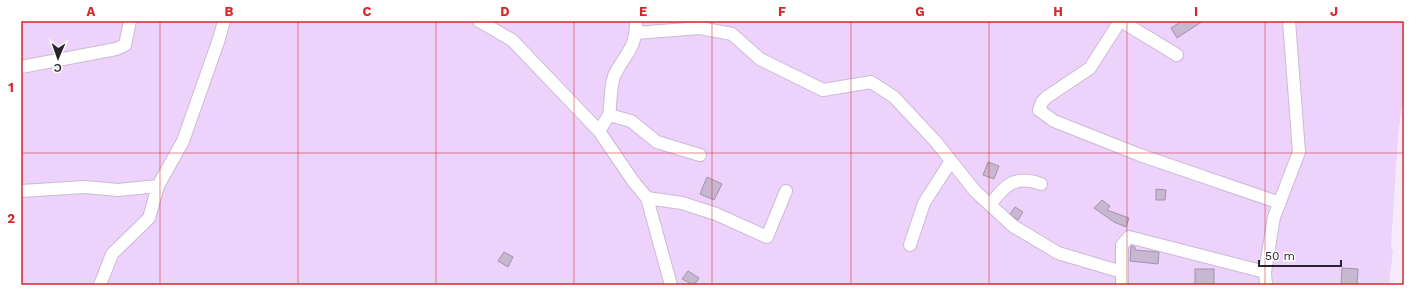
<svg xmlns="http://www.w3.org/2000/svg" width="1425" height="306" font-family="'Work Sans',sans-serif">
<rect width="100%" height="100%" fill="#f6ebfc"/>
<path fill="#edd2fc" d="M21 21H1404V90L1398 135 1391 246 1393 251 1389 285H21Z"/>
<g fill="#c8b7d1" stroke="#a292ab">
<path d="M1182 21H1203L1177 38 1171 28Z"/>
<path d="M988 162 999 166 994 179 983 175Z"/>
<path d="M707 177 722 184 714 200 700 194Z"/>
<path d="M1156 189 1166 190 1165 200H1156Z"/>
<path d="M1102 200 1110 206 1107 210 1129 218 1126 227 1114 222 1094 208Z"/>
<path d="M1015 207 1023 212 1018 220 1010 214Z"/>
<path d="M1131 246 1135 247V250L1159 252 1158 264 1130 261Z"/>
<path d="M504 252 513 257 508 267 498 261Z"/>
<path d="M1342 268 1358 269 1357 285H1341Z"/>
<rect x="1195" y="269" width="19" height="16"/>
<path d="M688 271 699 278 694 285 682 279Z"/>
</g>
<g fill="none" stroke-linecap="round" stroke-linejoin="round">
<defs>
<g id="minor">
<path d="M479 21 512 40 599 131 633 181 647 198 671 285"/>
<path d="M1120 21 1090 68 1047 97 1042 102 1039 110 1054 121 1140 155 1280 203"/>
<path d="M1121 21 1177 55"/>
<path d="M636 33 700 28 732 34 760 59 823 90 871 82 894 97 936 142 975 191 1013 226 1058 253 1122 272"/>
<path d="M21 67 116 49 125 45 130 21"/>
<path d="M609 115C611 104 610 83 615 74 626 52 636 50 636 21"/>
<path d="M599 131 609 115 631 121 657 142 700 155"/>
<path d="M21 191 85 187 118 190 158 186 183 141 219 39 224 21"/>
<path d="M647 198 682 203 716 214 767 237 786 191"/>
<path d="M990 205C1004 186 1015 174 1041 184"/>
<path d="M910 245 924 203 951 161"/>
<path d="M100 285 112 254 149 218 158 186"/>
<path d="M1122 285V245L1129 237 1265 272"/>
<path d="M1266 285 1265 272 1274 217 1299 152 1289 21"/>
</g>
</defs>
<use href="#minor" stroke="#cbbad5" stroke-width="14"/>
<use href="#minor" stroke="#fff" stroke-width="12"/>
</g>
<path fill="none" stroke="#d62828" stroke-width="1" stroke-opacity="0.55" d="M160 21V285M298 21V285M436 21V285M574 21V285M712 21V285M851 21V285M989 21V285M1127 21V285M1265 21V285M21 153H1404"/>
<rect width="1425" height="306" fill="none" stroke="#ffffff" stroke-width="44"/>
<g transform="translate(58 58) rotate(182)" stroke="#ffffff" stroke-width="3" paint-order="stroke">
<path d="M0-3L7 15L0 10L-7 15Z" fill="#29232d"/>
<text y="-6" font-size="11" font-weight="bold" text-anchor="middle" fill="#29232d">С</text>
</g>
<path d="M1259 260v6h82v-6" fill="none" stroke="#29232d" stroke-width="2"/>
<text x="1265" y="260" font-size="12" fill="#29232d" stroke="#ffffff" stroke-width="3" paint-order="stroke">50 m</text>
<rect x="22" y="22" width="1381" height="262" fill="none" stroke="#d62828" stroke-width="1.5"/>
<g font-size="13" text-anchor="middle" font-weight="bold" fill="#d62828">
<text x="91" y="16">A</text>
<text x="229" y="16">B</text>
<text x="367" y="16">C</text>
<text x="505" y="16">D</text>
<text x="643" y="16">E</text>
<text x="782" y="16">F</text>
<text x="920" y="16">G</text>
<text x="1058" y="16">H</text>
<text x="1196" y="16">I</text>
<text x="1334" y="16">J</text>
<text x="11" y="92">1</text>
<text x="11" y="223">2</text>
</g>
</svg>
